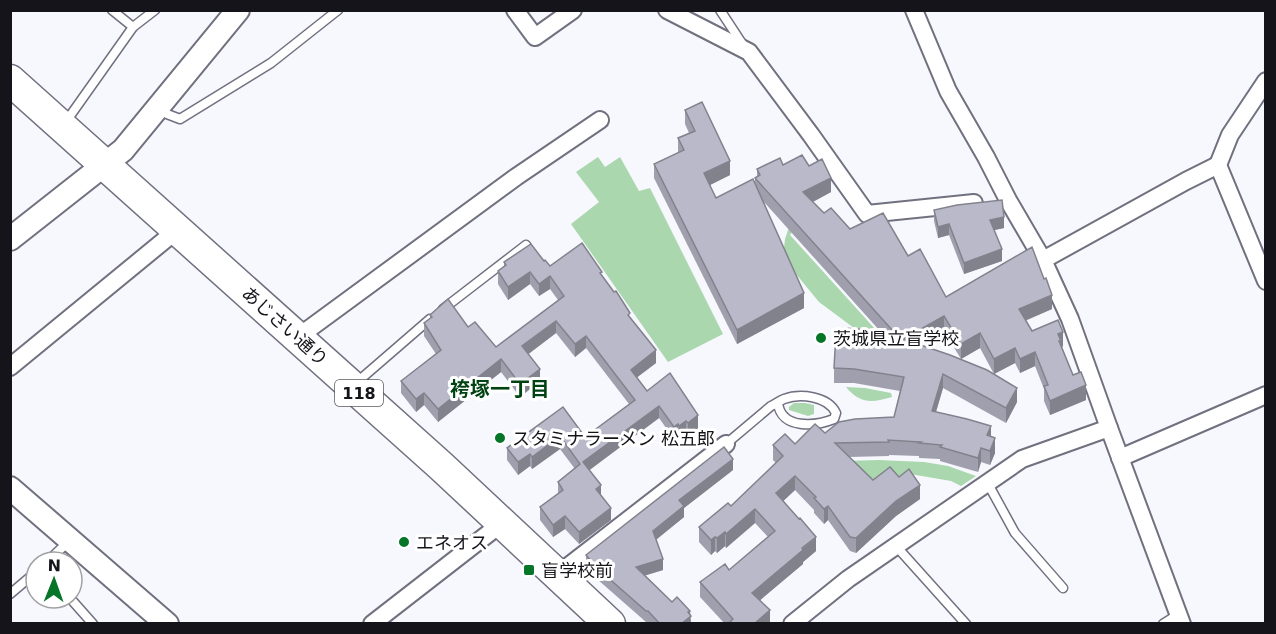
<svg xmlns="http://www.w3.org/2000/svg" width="1276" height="634" font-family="'DejaVu Sans','Noto Sans JP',sans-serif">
<rect width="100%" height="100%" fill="#f7f7fe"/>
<g fill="#aad7ad">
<path d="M598 157 605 167 620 157 639 191 650 188 723 334 668 362 571 224 599 202 576 172Z"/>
<path d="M805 215 790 235 885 340 854 328 819 302 796 274 784 248 785 239 788 230 794 221Z"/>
<path d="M846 387 865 388 891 393 892 397C872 403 860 404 846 387Z"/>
<path d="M794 403H805L814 405V414L808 416 789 410V407Z"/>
<path d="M879 460 924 462 948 466 976 476 961 486 951 481 910 474 871 483 844 461Z"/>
</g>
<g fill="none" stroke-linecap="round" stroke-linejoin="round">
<defs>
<g id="lane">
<path d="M112 10 133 27"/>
<path d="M720 10 743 45"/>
<path d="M160 108 167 114 180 119 271 63 338 10"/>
<path d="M65 123 133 27 155 10"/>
<path d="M443 309 526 245"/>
<path d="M356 383 430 319"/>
<path d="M726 444 771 406C776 404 779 401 784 399 800 393 828 396 836 413L834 419C816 426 781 430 778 403"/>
<path d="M987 482 1015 533 1063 588"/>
<path d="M896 546 966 624"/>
<path d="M47 562 68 542"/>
<path d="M10 594 36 572"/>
<path d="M70 598 93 624"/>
<path d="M1163 624 1179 614"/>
</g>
<g id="street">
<path d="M515 10 535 37 573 10"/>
<path d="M667 10 749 52 811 135 867 214 974 203"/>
<path d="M914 10 948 91 986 157 1008 200 1043 260 1070 319 1109 428 1182 624"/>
<path d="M1218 165 1230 135 1266 81"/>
<path d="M1043 260 1186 181 1218 165 1266 281"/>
<path d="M298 337 516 177 600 120"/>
<path d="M10 367 177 230"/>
<path d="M1120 458 1266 395"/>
<path d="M557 575 726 444"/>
<path d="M372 624 502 523"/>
<path d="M792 624 848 579 1022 459 1109 428"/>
</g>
<g id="secondary">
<path d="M10 239 123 150 238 10"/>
<path d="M10 488 167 624"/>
</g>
<path id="highway" d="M10 80 441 466 610 624"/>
</defs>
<use href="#lane" stroke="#71707f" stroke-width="11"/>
<use href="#street" stroke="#71707f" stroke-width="20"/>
<use href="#secondary" stroke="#71707f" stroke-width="26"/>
<use href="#highway" stroke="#71707f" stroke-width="33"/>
<use href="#lane" stroke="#fff" stroke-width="8"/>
<use href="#street" stroke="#fff" stroke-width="16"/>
<use href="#secondary" stroke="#fff" stroke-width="22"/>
<use href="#highway" stroke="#fff" stroke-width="30"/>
</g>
<g fill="#a09fad">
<path d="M685 110 730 175 710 185 716 198 755 182V178L757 177V169L783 165 809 166 831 192 813 202 824 213 850 229 908 256 946 297 1052 309 1025 321 1032 331 1063 346 1062 347 1073 375 1086 400 1050 415 1044 401V389L1035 366 1020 373 1015 363 994 374 980 348 961 359 944 331 919 345 1017 402 1006 423 943 388 936 412 991 437 995 453 990 465 981 462 978 472 940 461V459L919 458V456L889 455V456L849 457 873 480 899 477 920 499 896 516 856 553 850 551 828 520 824 524 814 513V510L795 490 783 501 816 551 803 562V564L760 600 770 624H725L700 597V582L729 570 768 537 755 523 726 548 725 546 717 553 715 551 711 555 699 542V527L731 506 776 463 773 460V445L795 444 825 433 894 417 900 391 854 383H834V368L843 333 880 331 764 202 804 308 737 344 654 178V164L678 153V138L689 133 685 124Z"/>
<path d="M934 210 1004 228 994 230 1002 261 964 274 949 235 938 238 934 221Z"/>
<path d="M544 261 550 266 602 277 630 317 656 363 637 377 647 391 698 428 688 436 686 433 679 438 678 437 674 439 659 418 589 470 611 520 579 544 565 529 553 537 540 520V507L558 495V482L575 469 560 449 532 469 530 466 518 475 507 460V448L563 407 585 437 629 404 586 348 575 357 556 333 528 354 540 381 520 397 501 372 438 422 424 405 416 412 401 393V381L436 354 424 336V323L430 318V315L468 327 496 347 558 300 550 289 539 296 530 284 508 300 498 284V271L504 266V262Z"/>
<path d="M733 470 684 508V517L656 540 663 570 644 576 672 602 690 615 691 624H650L648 622H646L597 579 586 567V555Z"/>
</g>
<g fill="#82828d">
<path d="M730 161V175L704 188V173Z"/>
<path d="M831 178V192L803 207V192Z"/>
<path d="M1004 217V228L990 231V220Z"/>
<path d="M949 224V235L938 238V227Z"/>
<path d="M1002 249V261L964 274V263Z"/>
<path d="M530 272V284L508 300V287Z"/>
<path d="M550 276V289L539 296V284Z"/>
<path d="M804 293V308L737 344V330Z"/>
<path d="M1052 295V309L1019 323V309Z"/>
<path d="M944 316V331L903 354V339Z"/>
<path d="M556 321V333L522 359V346Z"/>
<path d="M1063 332V346L1061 348 1058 334Z"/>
<path d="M980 333V348L961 359V344Z"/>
<path d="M586 336V348L575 357V344Z"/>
<path d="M1015 348V363L994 374V359Z"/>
<path d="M656 350V363L631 382V370Z"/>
<path d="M1035 352V366L1020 373V359Z"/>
<path d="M501 359V372L438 422V409Z"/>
<path d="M540 369V381L520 397V384Z"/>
<path d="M943 374V388L932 425V411Z"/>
<path d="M1086 385V400L1050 415V401Z"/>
<path d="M1017 388V402L1006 423V408Z"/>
<path d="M424 393V405L416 412V399Z"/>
<path d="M659 406V418L583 475V462Z"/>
<path d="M698 415V428L688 436V423Z"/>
<path d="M686 421V433L679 438V426Z"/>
<path d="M678 424V437L674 439V427Z"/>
<path d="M991 426V440L987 435Z"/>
<path d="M560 436V449L532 469V457Z"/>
<path d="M995 438V453L990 465V451Z"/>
<path d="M981 448V462L978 472V458Z"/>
<path d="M530 454V466L518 475V462Z"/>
<path d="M733 459V470L684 508V517L653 542V531L679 500Z"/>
<path d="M795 476V490L776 508V493Z"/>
<path d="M601 485V497L596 489Z"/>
<path d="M920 485V499L896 516 856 553V538L896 501Z"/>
<path d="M828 506V520L824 524V509Z"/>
<path d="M611 508V520L579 544V532Z"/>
<path d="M755 509V523L726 548V534Z"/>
<path d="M565 516V529L553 537V525Z"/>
<path d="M725 532V546L717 553V538Z"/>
<path d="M715 537V551L711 555V540Z"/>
<path d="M816 537V551L803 562V564L752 607V593Z"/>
<path d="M663 559V570L636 578V567Z"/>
<path d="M770 610V624H754Z"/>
<path d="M690 611 691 624H681L688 612Z"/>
</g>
<g fill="#bab9c9" stroke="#82828d" stroke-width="1.5">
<path d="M702 102 730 161 704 173 716 198 753 179 804 293 737 330 654 164 684 150 678 138 695 131 685 110Z"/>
<path d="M802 155 809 166 822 159 831 178 803 192 824 213 831 208 850 229 883 213 908 256 920 249 946 297 1032 247 1044 279 1046 278 1052 295 1019 309 1032 331 1058 320 1063 332 1058 334 1061 341H1059L1073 375 1081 372 1086 385 1050 401 1044 386 1048 385 1035 352 1020 359 1015 348 994 359 980 333 961 344 944 316 903 339 950 355 987 370 1017 388 1006 408 943 374 932 411 967 419 991 426 987 435 995 438 990 451 981 448 978 458 940 447 942 445 919 443 921 442 888 440 889 442 835 443 873 480 890 467 899 477 909 469 920 485 896 501 856 538 850 537 828 506 824 509 814 498 816 497 795 476 776 493 799 519 800 518 816 537 802 548 803 550 752 593 770 610 754 624H728L733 619 700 582 725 564 729 570 775 531 755 509 726 534 725 532 717 538 715 537 711 540 699 527 728 503 731 506 783 456 773 445 785 434 795 444 815 424 825 433 839 422 855 419 894 417 904 377 854 369 834 368 836 333H843L844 328 894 332 755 178 760 175 757 169 780 158 783 165Z"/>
<path d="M1002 200 1004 217 990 220 1002 249 964 263 949 224 938 227 934 210 957 205Z"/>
<path d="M582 243 602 272 600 273 614 292 616 291 630 313 628 315 656 350 631 370 647 391 670 373 698 415 688 423 686 421 679 426 678 424 674 427 659 406 583 462 601 485 596 489 611 508 579 532 565 516 553 525 540 507 563 490 558 482 580 464 560 436 532 457 530 454 518 462 507 448 563 407 585 437 635 400 586 336 575 344 556 321 522 346 540 369 520 384 501 359 438 409 424 393 416 399 401 381 441 350 424 323 432 317 430 315 448 299 468 327 475 322 496 347 564 296 550 276 539 284 530 272 508 287 498 271 506 265 504 262 531 244 544 261 545 260 550 266Z"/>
<path d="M724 447 733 459 679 500 684 506 653 531 663 559 636 567 672 602 677 597 690 611 688 612 691 616 681 624H660L648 611H646L597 568 586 555Z"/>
</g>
<g fill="#057528" stroke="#fff" stroke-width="2">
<circle cx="821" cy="338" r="6"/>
<circle cx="500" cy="438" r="6"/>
<circle cx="404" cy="542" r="6"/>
<rect x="523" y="564" width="12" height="12" rx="3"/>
</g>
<g text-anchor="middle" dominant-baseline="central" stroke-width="6" stroke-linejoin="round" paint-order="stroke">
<rect fill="#fff" stroke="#5b5a5f" stroke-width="1.5" x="335" y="380" width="48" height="26" rx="4.5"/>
<g font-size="16" font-weight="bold" fill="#15141a">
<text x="359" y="393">118</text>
</g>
<g font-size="18" fill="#15141a" stroke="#fff">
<text transform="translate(285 326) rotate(42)">あじさい通り</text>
</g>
<g font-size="18" fill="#15141a" stroke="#fff" text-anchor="start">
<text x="833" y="338">茨城県立盲学校</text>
<text x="512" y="438">スタミナラーメン 松五郎</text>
<text x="416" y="542">エネオス</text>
<text x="541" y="570">盲学校前</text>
</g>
<g font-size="20" font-weight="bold" fill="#004312" stroke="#fff">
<text x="500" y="389">袴塚一丁目</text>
</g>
</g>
<rect width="1276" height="634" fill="none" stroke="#15141a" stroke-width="24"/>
<g transform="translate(54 580) rotate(1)"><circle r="28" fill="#ffffff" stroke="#a1a1a3" stroke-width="1.5"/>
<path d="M0-4.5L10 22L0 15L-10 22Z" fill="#057528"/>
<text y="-9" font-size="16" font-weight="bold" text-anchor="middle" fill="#15141a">N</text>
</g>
</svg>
